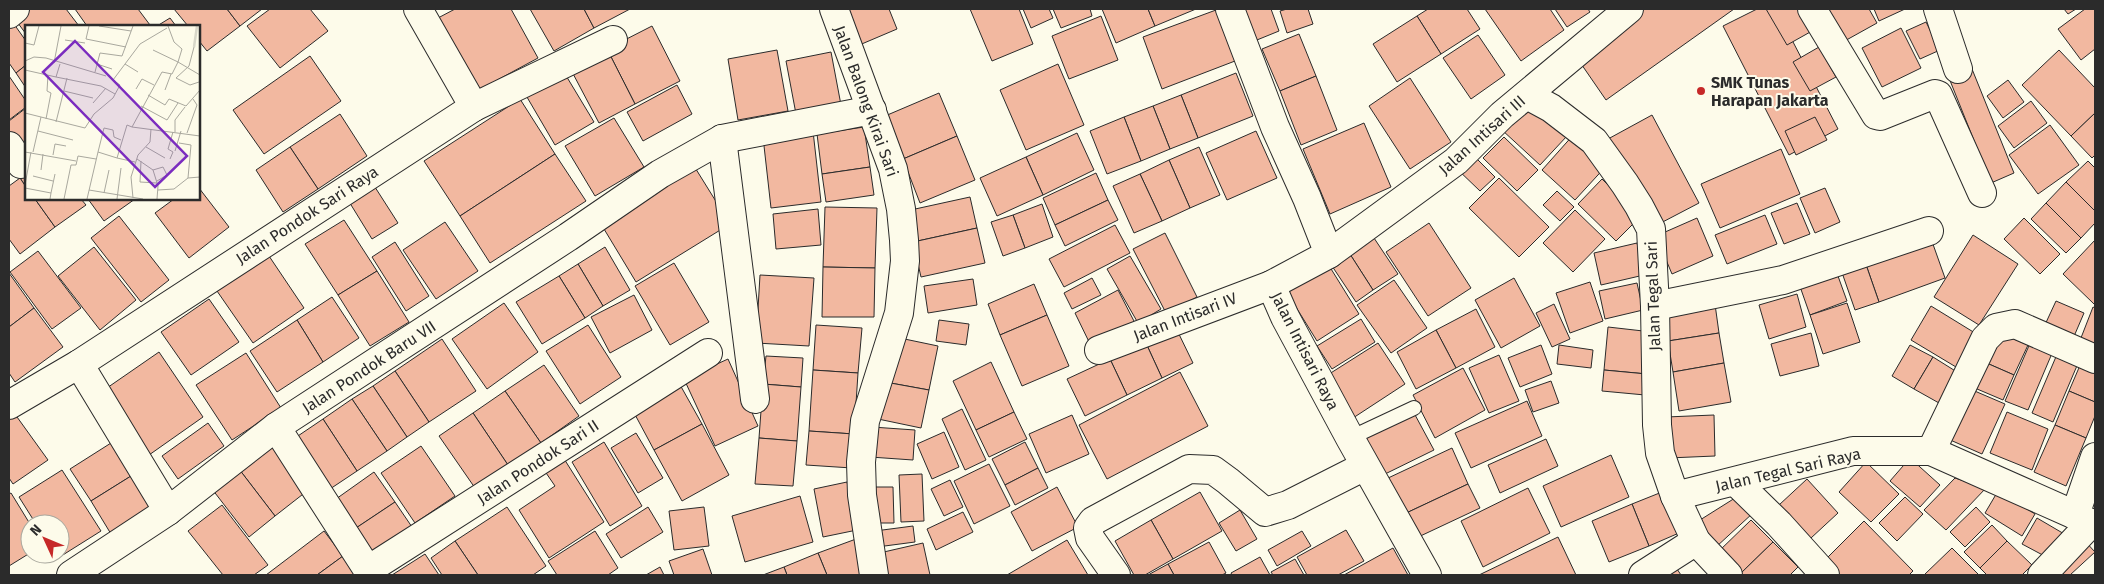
<svg xmlns="http://www.w3.org/2000/svg" width="2104" height="584" font-family="'Fira Sans',sans-serif">
<rect width="100%" height="100%" fill="#fdfbea"/>
<g fill="#f2b8a0" stroke="#2b2b2b">
<path d="M20 9H66L79 26H26V34L12 15Z"/>
<path d="M75 9H138L150 25 87 26Z"/>
<path d="M174 9H227L240 26 207 51 199 41V26H188Z"/>
<path d="M227 9H262L240 26Z"/>
<path d="M270 9H310L328 31 280 68 247 26Z"/>
<path d="M455 9H511L538 58 477 91 438 18Z"/>
<path d="M530 9H584L594 28 554 51Z"/>
<path d="M584 9H630L594 28Z"/>
<path d="M841 9H889L897 29 857 46Z"/>
<path d="M970 9H1019L1033 44 992 61Z"/>
<path d="M1023 9H1049L1053 18 1031 28Z"/>
<path d="M1053 9H1090L1092 16 1061 28Z"/>
<path d="M1102 9H1148L1155 26 1116 43Z"/>
<path d="M1148 9H1196L1155 26Z"/>
<path d="M1239 9H1271L1279 31 1252 42Z"/>
<path d="M1287 9H1308L1313 24 1287 33 1280 11Z"/>
<path d="M1428 9H1467L1480 29 1441 54 1417 16Z"/>
<path d="M1485 9H1550L1564 30 1521 61Z"/>
<path d="M1555 9H1588L1590 12 1567 27Z"/>
<path d="M1640 9H1734L1606 100 1575 55Z"/>
<path d="M1757 9H1776L1838 129 1789 155 1723 26Z"/>
<path d="M1766 9H1800L1812 31 1787 45Z"/>
<path d="M1823 9H1869L1877 23 1841 43Z"/>
<path d="M1874 9H1905L1879 21Z"/>
<path d="M2064 9H2076L2068 14Z"/>
<path d="M2085 9H2095V49L2081 60 2058 29Z"/>
<path d="M1216 10 1235 61 1162 89 1143 37Z"/>
<path d="M1101 16 1118 60 1069 79 1052 36Z"/>
<path d="M1417 16 1441 54 1397 82 1373 44Z"/>
<path d="M9 17 26 41V65L16 73 9 63Z"/>
<path d="M170 18 176 26H157Z"/>
<path d="M1926 22 1940 50 1920 59 1906 31Z"/>
<path d="M652 26 680 81 635 104 607 49Z"/>
<path d="M1901 28 1921 68 1882 87 1862 48Z"/>
<path d="M1299 34 1316 76 1280 91 1262 49Z"/>
<path d="M1478 35 1505 75 1471 99 1443 58Z"/>
<path d="M1819 47 1836 77 1810 91 1793 62Z"/>
<path d="M607 49 635 104 599 123 570 68Z"/>
<path d="M777 50 788 111 738 120 728 59Z"/>
<path d="M2059 50 2095 88V113L2071 136 2022 85Z"/>
<path d="M831 52 841 105 796 114 786 61Z"/>
<path d="M310 56 341 101 264 154 233 110Z"/>
<path d="M1058 64 1084 125 1026 150 1000 90Z"/>
<path d="M26 65V88L16 73Z"/>
<path d="M562 69 594 122 555 145 524 92Z"/>
<path d="M1972 69 2014 173 1991 183 1949 78Z"/>
<path d="M1236 73 1253 116 1198 138 1181 95Z"/>
<path d="M9 76 26 101V107L9 120Z"/>
<path d="M1316 76 1337 130 1301 145 1280 91Z"/>
<path d="M1410 78 1451 142 1410 169 1369 106Z"/>
<path d="M2008 80 2024 102 2003 118 1987 96Z"/>
<path d="M677 85 692 114 643 141 627 112Z"/>
<path d="M939 93 957 136 903 159 885 116Z"/>
<path d="M1181 95 1198 138 1170 149 1153 106Z"/>
<path d="M520 99 555 154 460 216 424 161Z"/>
<path d="M1529 101 1567 136 1540 165 1502 130Z"/>
<path d="M2031 101 2047 123 2014 148 1998 126Z"/>
<path d="M1153 106 1170 149 1141 161 1124 117Z"/>
<path d="M26 108V141L19 147 9 133V121Z"/>
<path d="M2095 113V155L2092 158 2071 136Z"/>
<path d="M340 114 367 156 318 189 290 147Z"/>
<path d="M1652 115 1699 203 1655 226 1608 139Z"/>
<path d="M1124 117 1141 161 1107 174 1090 131Z"/>
<path d="M1815 117 1827 140 1796 155 1785 131Z"/>
<path d="M614 118 644 167 595 196 565 146Z"/>
<path d="M1364 123 1391 187 1330 214 1303 149Z"/>
<path d="M2050 125 2079 165 2038 194 2009 155Z"/>
<path d="M864 127 870 167 822 174 817 134Z"/>
<path d="M813 131 821 202 771 208 763 137Z"/>
<path d="M1256 131 1277 178 1227 200 1206 153Z"/>
<path d="M1077 133 1094 170 1043 195 1026 157Z"/>
<path d="M1575 133 1608 164 1575 200 1542 170Z"/>
<path d="M957 136 975 180 920 203 903 159Z"/>
<path d="M1504 137 1538 170 1517 191 1483 158Z"/>
<path d="M290 147 318 189 283 212 256 170Z"/>
<path d="M1199 147 1220 195 1190 208 1169 160Z"/>
<path d="M1781 149 1800 194 1720 228 1701 184Z"/>
<path d="M1470 152 1495 177 1480 191 1455 167Z"/>
<path d="M555 154 586 201 490 263 460 216Z"/>
<path d="M1026 157 1043 195 997 216 980 178Z"/>
<path d="M1169 160 1190 208 1162 221 1140 174Z"/>
<path d="M2088 161 2095 168V211L2066 182Z"/>
<path d="M694 166 730 224 636 282 601 224Z"/>
<path d="M870 167 874 195 826 202 822 174Z"/>
<path d="M1096 173 1108 200 1055 225 1043 198Z"/>
<path d="M26 174V187L20 178Z"/>
<path d="M1140 174 1162 221 1134 233 1113 186Z"/>
<path d="M20 178 26 187V199H35L55 227 20 254 9 239V186Z"/>
<path d="M1499 178 1549 227 1519 257 1469 208Z"/>
<path d="M1602 179 1640 217 1616 241 1578 204Z"/>
<path d="M2066 182 2095 211V223L2081 238 2046 203Z"/>
<path d="M373 184 398 223 372 239 348 200Z"/>
<path d="M199 188 229 227 189 258 155 213 174 199H199Z"/>
<path d="M1825 188 1840 222 1815 233 1800 198Z"/>
<path d="M1557 191 1574 207 1560 221 1543 205Z"/>
<path d="M970 197 977 228 913 242 906 211Z"/>
<path d="M35 199H81L86 205 55 227Z"/>
<path d="M88 199H135L104 221Z"/>
<path d="M1108 200 1118 220 1065 246 1055 225Z"/>
<path d="M1797 203 1810 234 1784 244 1771 213Z"/>
<path d="M2046 203 2081 238 2066 253 2031 219Z"/>
<path d="M1042 204 1053 237 1025 248 1013 215Z"/>
<path d="M825 207 877 208 875 268 823 267Z"/>
<path d="M818 209 821 245 776 249 773 214Z"/>
<path d="M1575 210 1605 239 1573 272 1543 243Z"/>
<path d="M1013 215 1025 248 1003 256 991 222Z"/>
<path d="M1765 215 1777 244 1727 264 1715 235Z"/>
<path d="M119 216 169 280 141 302 91 238Z"/>
<path d="M1697 218 1713 256 1672 274 1656 236Z"/>
<path d="M2024 218 2060 254 2040 274 2004 239Z"/>
<path d="M344 220 377 271 338 295 305 244Z"/>
<path d="M445 222 478 271 436 299 403 250Z"/>
<path d="M1429 223 1471 288 1428 316 1386 252Z"/>
<path d="M1115 225 1130 253 1064 287 1049 259Z"/>
<path d="M977 228 985 263 921 277 913 242Z"/>
<path d="M1165 233 1197 297 1166 313 1133 249Z"/>
<path d="M1929 233 1945 278 1879 302 1863 256Z"/>
<path d="M1372 235 1398 274 1373 290 1348 251Z"/>
<path d="M1973 235 2018 264 1979 325 1934 297Z"/>
<path d="M2095 240V302L2094 304 2063 274Z"/>
<path d="M395 242 429 296 406 311 372 257Z"/>
<path d="M1637 243 1644 275 1601 285 1594 253Z"/>
<path d="M94 247 136 300 100 330 58 276Z"/>
<path d="M605 247 630 290 603 306 578 264Z"/>
<path d="M38 251 81 308 52 329 10 272Z"/>
<path d="M1348 251 1373 290 1356 302 1330 263Z"/>
<path d="M269 256 304 308 253 343 217 291Z"/>
<path d="M1130 256 1161 309 1138 323 1107 269Z"/>
<path d="M1863 256 1879 302 1855 310 1839 264Z"/>
<path d="M674 263 709 322 670 345 635 286Z"/>
<path d="M578 264 603 306 585 318 559 276Z"/>
<path d="M1328 264 1359 314 1317 341 1286 291Z"/>
<path d="M1834 265 1847 301 1810 315 1797 278Z"/>
<path d="M823 267 875 268 874 317H822Z"/>
<path d="M377 271 409 322 370 346 338 295Z"/>
<path d="M9 273 34 308 9 327Z"/>
<path d="M760 275 814 278 809 346 756 343Z"/>
<path d="M559 276 585 318 542 344 516 302Z"/>
<path d="M1092 278 1101 295 1072 309 1064 293Z"/>
<path d="M1514 278 1540 326 1501 348 1475 300Z"/>
<path d="M973 279 977 305 928 313 924 286Z"/>
<path d="M1394 280 1427 328 1391 353 1357 305Z"/>
<path d="M1590 282 1603 321 1570 333 1556 293Z"/>
<path d="M1637 283 1643 310 1605 319 1599 291Z"/>
<path d="M1034 284 1047 315 1000 335 988 304Z"/>
<path d="M1118 290 1136 325 1092 348 1075 313Z"/>
<path d="M1797 294 1806 327 1769 339 1759 305Z"/>
<path d="M634 295 652 330 610 353 591 317Z"/>
<path d="M332 297 359 338 323 362 297 320Z"/>
<path d="M1714 297 1719 333 1668 341 1662 305Z"/>
<path d="M209 299 239 342 191 375 161 332Z"/>
<path d="M2056 301 2084 313 2072 341 2043 329Z"/>
<path d="M504 303 538 352 487 389 452 339Z"/>
<path d="M1847 303 1860 342 1823 354 1810 315Z"/>
<path d="M1554 304 1570 339 1552 347 1536 313Z"/>
<path d="M1931 306 1975 333 1956 367 1911 340Z"/>
<path d="M2093 307 2095 308V349L2079 343Z"/>
<path d="M34 308 63 347 15 382 9 373V327Z"/>
<path d="M1476 309 1495 347 1456 368 1436 330Z"/>
<path d="M1047 315 1069 366 1022 386 1000 335Z"/>
<path d="M1361 319 1375 342 1332 369 1317 346Z"/>
<path d="M297 320 323 362 277 392 250 351Z"/>
<path d="M939 320 969 324 966 345 936 341Z"/>
<path d="M588 325 621 377 580 404 546 351Z"/>
<path d="M816 325 862 328 858 373 813 370Z"/>
<path d="M1175 326 1193 363 1162 378 1145 341Z"/>
<path d="M1608 327 1652 332 1647 374 1604 370Z"/>
<path d="M1436 330 1456 368 1416 389 1397 352Z"/>
<path d="M1995 331 2028 345 2014 375 1982 361Z"/>
<path d="M1719 333 1724 363 1673 372 1668 341Z"/>
<path d="M1811 333 1819 366 1780 376 1771 344Z"/>
<path d="M895 337 938 346 929 390 885 382Z"/>
<path d="M442 339 476 391 429 422 395 371Z"/>
<path d="M1145 341 1162 378 1127 395 1110 359Z"/>
<path d="M2031 341 2053 351 2028 410 2005 401Z"/>
<path d="M1378 343 1405 384 1353 418 1326 376Z"/>
<path d="M1541 345 1552 374 1520 387 1508 358Z"/>
<path d="M1559 345 1593 350 1591 368 1557 364Z"/>
<path d="M1910 345 1933 357 1914 389 1892 376Z"/>
<path d="M159 352 203 417 149 455 104 390Z"/>
<path d="M2058 352 2079 361 2053 422 2032 413Z"/>
<path d="M246 353 281 408 232 440 196 385Z"/>
<path d="M1499 355 1519 401 1489 413 1469 368Z"/>
<path d="M766 356 803 358 801 387 763 384Z"/>
<path d="M1933 357 1957 372 1939 403 1914 389Z"/>
<path d="M728 359 758 426 715 446 684 379Z"/>
<path d="M1110 359 1127 395 1085 416 1067 379Z"/>
<path d="M1982 361 2014 375 2003 400 1970 386Z"/>
<path d="M991 362 1014 412 976 430 953 381Z"/>
<path d="M1724 363 1731 402 1679 411 1673 372Z"/>
<path d="M2081 363 2095 369V402L2069 391Z"/>
<path d="M544 365 579 416 541 443 505 391Z"/>
<path d="M1463 368 1485 410 1435 438 1413 395Z"/>
<path d="M813 370 858 373 854 434 809 431Z"/>
<path d="M1604 370 1647 374 1645 395 1602 391Z"/>
<path d="M395 371 429 422 407 437 373 386Z"/>
<path d="M1180 372 1208 426 1107 479 1079 425Z"/>
<path d="M1551 381 1559 403 1533 412 1525 390Z"/>
<path d="M885 382 929 390 921 428 878 419Z"/>
<path d="M679 383 702 424 654 450 632 409Z"/>
<path d="M763 384 801 387 797 441 759 438Z"/>
<path d="M373 386 407 437 387 451 352 399Z"/>
<path d="M1970 389 2005 404 1982 454 1948 439Z"/>
<path d="M505 391 541 443 508 465 473 413Z"/>
<path d="M2069 391 2095 402V416L2086 438 2055 425Z"/>
<path d="M352 399 387 451 357 471 323 419Z"/>
<path d="M1527 401 1542 436 1471 468 1455 433Z"/>
<path d="M962 409 986 460 965 470 942 419Z"/>
<path d="M12 410 48 460 13 484 9 478V412Z"/>
<path d="M1014 412 1027 439 989 457 976 430Z"/>
<path d="M2007 412 2048 429 2032 470 1990 453Z"/>
<path d="M473 413 508 465 475 488 439 436Z"/>
<path d="M1414 413 1434 450 1383 475 1364 437Z"/>
<path d="M1072 415 1089 454 1046 473 1029 434Z"/>
<path d="M1714 415 1715 456 1668 458 1666 417Z"/>
<path d="M323 419 357 471 324 493 289 442Z"/>
<path d="M208 423 224 446 178 479 162 456Z"/>
<path d="M702 424 729 475 682 501 654 450Z"/>
<path d="M2055 425 2086 438 2066 486 2034 472Z"/>
<path d="M872 427 915 430 913 460 870 457Z"/>
<path d="M809 431 854 434 852 468 806 465Z"/>
<path d="M944 432 959 467 932 479 917 444Z"/>
<path d="M636 433 663 478 638 493 611 448Z"/>
<path d="M759 438 797 441 793 486 755 484Z"/>
<path d="M1546 439 1558 466 1500 493 1488 465Z"/>
<path d="M604 442 642 506 610 526 572 462Z"/>
<path d="M1025 442 1038 468 1005 485 992 459Z"/>
<path d="M111 443 131 476 91 501 70 469Z"/>
<path d="M270 444 307 491 275 516 239 469Z"/>
<path d="M421 446 455 496 415 523 381 473Z"/>
<path d="M1452 448 1468 484 1402 515 1386 479Z"/>
<path d="M561 454 604 522 549 558 519 510 555 486 542 467Z"/>
<path d="M1611 455 1629 497 1561 527 1543 486Z"/>
<path d="M1910 458 1940 485 1920 507 1890 481Z"/>
<path d="M1866 462 1899 494 1871 522 1839 492Z"/>
<path d="M989 464 1010 506 974 524 954 481Z"/>
<path d="M1038 468 1048 488 1015 505 1005 485Z"/>
<path d="M239 469 275 516 249 537 212 489Z"/>
<path d="M62 470 101 531 58 558 55 554H60V524H36L19 497Z"/>
<path d="M374 472 395 502 356 528 336 499Z"/>
<path d="M922 474 924 521 901 522 899 475Z"/>
<path d="M131 476 152 508 111 534 91 501Z"/>
<path d="M1955 478 1986 488 1946 530 1924 510Z"/>
<path d="M1807 479 1838 513 1811 538 1779 505Z"/>
<path d="M950 480 963 507 944 516 931 489Z"/>
<path d="M847 482 857 530 823 537 814 489Z"/>
<path d="M1468 484 1480 508 1414 539 1402 515Z"/>
<path d="M867 487H893L894 523H867Z"/>
<path d="M1057 487 1078 527 1032 551 1011 512Z"/>
<path d="M1528 488 1550 533 1483 567 1461 521Z"/>
<path d="M1998 491 2035 514 2022 536 1985 513Z"/>
<path d="M1200 492 1222 531 1173 559 1151 520Z"/>
<path d="M1662 492 1679 533 1649 546 1632 504Z"/>
<path d="M11 493 30 524V553L9 566V494Z"/>
<path d="M800 496 813 542 745 562 732 516Z"/>
<path d="M1905 497 1923 514 1897 541 1879 523Z"/>
<path d="M1735 498 1753 513 1716 547 1700 520Z"/>
<path d="M395 502 412 527 374 554 356 528Z"/>
<path d="M1632 504 1649 546 1609 562 1592 521Z"/>
<path d="M222 505 268 565 254 575H223L188 531Z"/>
<path d="M507 507 546 566 533 575H478L455 541Z"/>
<path d="M648 507 663 532 621 558 606 534Z"/>
<path d="M704 507 709 546 674 550 669 511Z"/>
<path d="M1976 507 1990 522 1965 547 1950 532Z"/>
<path d="M1240 510 1257 539 1236 551 1219 523Z"/>
<path d="M963 512 973 532 936 550 927 529Z"/>
<path d="M2037 518 2066 535 2052 560 2022 544Z"/>
<path d="M1151 520 1173 559 1145 575H1134L1115 541Z"/>
<path d="M1751 520 1773 542 1739 575 1717 553Z"/>
<path d="M1864 521 1913 571 1909 575H1838L1824 561Z"/>
<path d="M1992 525 2007 541 1980 568 1964 552Z"/>
<path d="M913 526 915 542 877 547 875 531Z"/>
<path d="M1346 530 1364 561 1338 575H1307L1297 557Z"/>
<path d="M324 531 343 556 317 575H266Z"/>
<path d="M595 531 618 568 608 575H557L548 561Z"/>
<path d="M1302 531 1311 546 1277 566 1268 550Z"/>
<path d="M1558 537 1576 575H1479Z"/>
<path d="M856 539 870 575H827L818 553Z"/>
<path d="M2083 539 2095 552 2070 575H2047Z"/>
<path d="M1067 540 1088 575H1007Z"/>
<path d="M455 541 478 575H442L431 558Z"/>
<path d="M2007 541 2032 565 2022 575H1987L1980 568Z"/>
<path d="M1209 542 1226 573 1222 575H1174L1168 564Z"/>
<path d="M1773 542 1798 567 1790 575H1739Z"/>
<path d="M923 543 930 575H880L875 554Z"/>
<path d="M1393 548 1408 575H1344Z"/>
<path d="M1952 548 1979 575H1924Z"/>
<path d="M703 549 712 575H674L669 561Z"/>
<path d="M818 553 827 575H787L784 567Z"/>
<path d="M425 554 439 575H392Z"/>
<path d="M343 556 358 575H317Z"/>
<path d="M1260 557 1270 575H1232L1231 573Z"/>
<path d="M1295 559 1304 575H1273L1271 572Z"/>
<path d="M1673 563 1681 575H1653Z"/>
<path d="M1168 564 1174 575H1148Z"/>
<path d="M660 567 664 575H646Z"/>
<path d="M784 567 787 575H763Z"/>
</g>
<g fill="none" stroke-linecap="round" stroke-linejoin="round">
<defs>
<path id="lane" d="M1350 438 1414 408"/>
<g id="street">
<path d="M418 9 474 107"/>
<path d="M834 9 893 169 901 209 904 240 905 261 899 313 865 421 861 462 862 495 874 575"/>
<path d="M1230 9 1275 127 1307 198 1329 254 1271 285 1285 317 1350 438 1427 575"/>
<path d="M1812 9 1876 115 1880 116 1935 94 1938 95 1982 193"/>
<path d="M1938 9 1958 69"/>
<path d="M9 14 15 9"/>
<path d="M1527 95 1551 108 1594 141 1625 184 1639 206 1651 229 1655 306 1657 425 1660 453 1675 496 1696 541 1728 575"/>
<path d="M722 139 755 399"/>
<path d="M9 146 21 164"/>
<path d="M1329 254 1456 161 1502 115 1629 9"/>
<path d="M1655 306 1783 280 1929 231"/>
<path d="M1099 350 1271 285"/>
<path d="M79 364 168 511 276 427 568 237 660 174 722 139 872 110"/>
<path d="M9 405 79 364 474 107 613 40"/>
<path d="M276 427 371 575"/>
<path d="M1931 451 1985 339 1996 328 2015 324 2095 359"/>
<path d="M1736 482 1779 524 1825 575"/>
<path d="M1675 496 1853 451H1931L2075 515 2095 526"/>
<path d="M2075 515 2095 457"/>
<path d="M368 570 708 353"/>
<path d="M71 575 168 511"/>
<path d="M1116 575 1090 538 1088 528 1093 521 1189 469 1213 470 1228 481 1265 512 1288 505 1365 466"/>
<path d="M1643 575 1696 541"/>
<path d="M2042 575 2091 523"/>
</g>
</defs>
<use href="#lane" stroke="#2b2b2b" stroke-width="16"/>
<use href="#street" stroke="#2b2b2b" stroke-width="30"/>
<use href="#lane" stroke="#fdfbea" stroke-width="14"/>
<use href="#street" stroke="#fdfbea" stroke-width="28"/>
</g>
<circle fill="#c62828" stroke="#fdfbea" stroke-width="2" cx="1701" cy="91" r="5"/>
<g text-anchor="middle" dominant-baseline="central" stroke-width="4" stroke-linejoin="round" paint-order="stroke">
<g font-size="16" font-weight="bold" fill="#2b2b2b" stroke="#fdfbea" text-anchor="start">
<text x="1711" y="82">SMK Tunas<tspan x="1711" dy="18">Harapan Jakarta</tspan></text>
</g>
<g font-size="16" fill="#2b2b2b" stroke="#fdfbea">
<text transform="translate(866 101) rotate(70)">Jalan Balong Kirai Sari</text>
<text transform="translate(1482 135) rotate(-42)">Jalan Intisari III</text>
<text transform="translate(307 215) rotate(-33)">Jalan Pondok Sari Raya</text>
<text transform="translate(1653 296) rotate(-92)">Jalan Tegal Sari</text>
<text transform="translate(1185 317) rotate(-21)">Jalan Intisari IV</text>
<text transform="translate(1305 351) rotate(63)">Jalan Intisari Raya</text>
<text transform="translate(369 367) rotate(-33)">Jalan Pondok Baru VII</text>
<text transform="translate(538 462) rotate(-33)">Jalan Pondok Sari II</text>
<text transform="translate(1788 470) rotate(-13)">Jalan Tegal Sari Raya</text>
</g>
</g>
<g transform="translate(25 25)">
<rect width="175" height="175" fill="#fdfbea"/>
<path fill="none" stroke="#d8d7c9" stroke-width="2.5" d="M169 22 172 1"/>
<path fill="none" stroke="#a9a89e" stroke-width="1" d="M64 1 61 14 101 22M74 1 106 6M143 1 149 17 157 24 153 37 175 50M40 15 60 18M0 18 9 20 14 1M169 22 164 41 151 53 165 60 174 57M0 36 9 32 21 33 81 51M29 38 36 1M35 39 31 52 76 61 90 69M72 39 87 44M100 39 113 47M0 45 31 52M70 47 75 28 97 31 108 1M111 64 117 54 129 60M140 65 146 49M39 66 68 73M123 70 140 80 144 74 161 81 175 65M68 78 81 63M116 81 142 95 153 78M0 88 60 103 69 89 88 73 95 60 88 55 115 19 142 3M21 94 26 68 22 66 23 50M31 97 42 53M107 102 175 111M13 106 48 115M150 107V95L160 82M162 108 172 80 168 74M154 118 166 120 163 153M121 122 140 133M150 126 156 106M0 127 51 136M8 127 16 92M73 127 79 103 88 105 89 112 96 115M28 130 30 119 41 121M92 133 110 137M112 134 128 145 133 161 132 174M145 134 148 127 143 124 148 107M116 136 115 157 132 158M16 145 18 129M128 145 138 142 142 150 132 156M8 151 28 156M0 160 6 127M0 163 26 168 25 174M64 165 118 174M133 165 149 164 163 153 175 152M26 168 30 149M79 168 84 145M108 173 106 152 113 130 125 117 126 104M39 174 46 140H51L53 131 71 134M62 174 73 127 92 133 102 100 107 102 137 47 147 49 153 37 128 25M92 174 96 143"/>
<path fill="#7b2cbf" fill-opacity="0.15" stroke="#7b2cbf" stroke-width="2.5" d="M50 16 162 131 130 162 18 47Z"/>
<rect width="175" height="175" fill="none" stroke="#2b2b2b" stroke-width="2.5"/>
</g>
<rect width="2104" height="584" fill="none" stroke="#2b2b2b" stroke-width="20"/>
<g transform="translate(45 539) rotate(314)"><circle r="24" fill="#fdfbea" stroke="#a9a89e"/>
<path d="M0-4L9 19L0 12L-9 19Z" fill="#c62828"/>
<text y="-8" font-size="14" font-weight="bold" text-anchor="middle" fill="#2b2b2b">N</text>
</g>
</svg>
